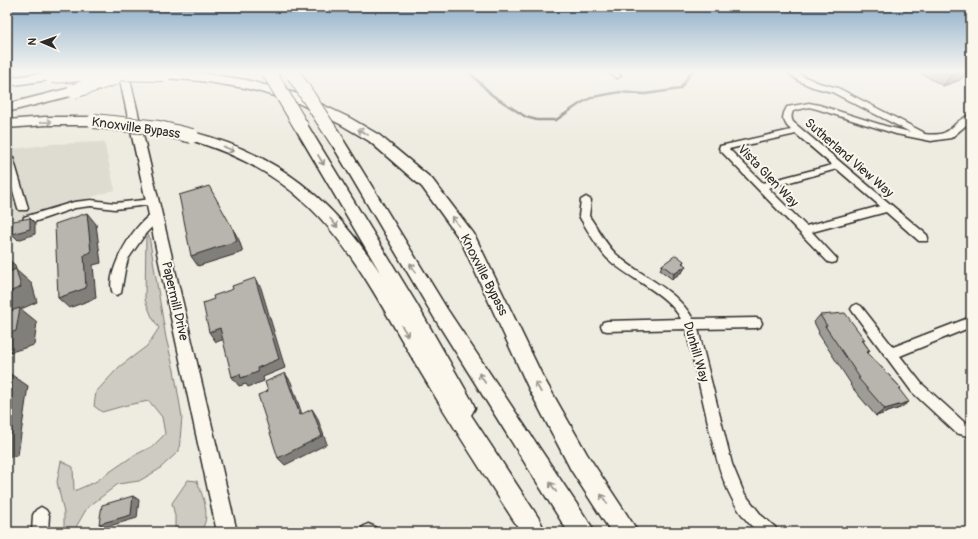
<svg xmlns="http://www.w3.org/2000/svg" width="978" height="539" font-family="Pangolin,sans-serif">
<rect width="100%" height="100%" fill="#eeebe0"/>
<filter id="ink" filterUnits="userSpaceOnUse"><feTurbulence type="fractalNoise" baseFrequency=".025" numOctaves="2"/><feDisplacementMap in="SourceGraphic" scale="8" xChannelSelector="R" yChannelSelector="G"/><feConvolveMatrix kernelMatrix="1 2 1 2 8 2 1 2 1" color-interpolation-filters="sRGB"/></filter>
<g filter="url(#ink)">
<path fill="#dedbd1" d="M104 142 115 190 7 222V150L51 144Z"/>
<g fill="#cecbc2" stroke="#7c7b76">
<path d="M146 234 149 236 166 338 174 370 182 417 179 451 158 470 139 481 118 484 87 508 76 527V532H64V513L57 482 61 461 73 467 74 491 95 482 133 456 153 446 165 434 162 417 149 401 127 405 102 412 94 406 96 392 119 367 147 346 159 328 152 317 145 300Z"/>
<path d="M188 480 197 481C203 497 212 517 200 532H175V516L172 503Z"/>
</g>
<g fill="none" stroke-linecap="round" stroke-linejoin="round">
<path stroke="#74726e" stroke-width="2.5" d="M468 71 492 95 526 117 537 120H556L581 103 593 97 620 92 645 94 680 89 692 71"/>
<defs>
<g id="minor">
<path d="M607 71H615L621 76 617 78Z"/>
<path d="M786 71H795L805 77 819 83 838 88 923 132 924 134C956 138 949 121 971 115V121L951 138 931 141 896 134 817 109 809 107 793 111C791 115 791 118 793 122L927 235 928 238 927 241H919L886 212 812 232 837 259 836 262 832 263 828 262 720 150 719 148 720 146 791 130 787 126 783 118 784 113 787 107 809 103 819 105 885 126 910 132 832 92 813 87 799 81ZM796 134 832 165 763 183 729 149ZM837 169 880 206 806 226 768 188Z"/>
<path d="M7 155 11 156 13 158 28 208 27 210H19L18 208 7 170Z"/>
<path d="M586 197 591 200 589 216C597 227 606 245 616 254 641 277 676 288 693 319L756 318 760 319 762 323 760 327 756 328 698 329 732 464 744 493 762 516 775 527 778 532H758C723 502 715 453 705 410 699 383 692 356 686 329L607 331 603 330 601 326 603 322 607 321 681 319C668 293 629 279 608 259 600 252 585 226 579 216L581 200Z"/>
<path d="M153 199 156 200 158 202 156 204 115 209 91 206 75 208 28 224 24 223 23 220 24 217 74 202 91 200 115 203Z"/>
<path d="M156 212 160 213 161 216 160 219 146 233 128 259 125 270 121 293 117 295 113 293C103 274 137 218 156 212Z"/>
<path d="M857 304 861 306 893 347 971 317V327L900 356 922 384 964 422 971 423V437L956 433 912 392 853 312 851 309 853 306Z"/>
<path d="M41 507 46 510 49 515 48 532H32L33 515 36 510Z"/>
<path d="M368 524 375 527 378 532H360L363 527Z"/>
</g>
<path id="major" d="M118 71H128L237 532H217Z"/>
<g id="highway">
<path d="M161 71 201 73 246 80 302 95 350 118 379 135 432 179 474 234 542 375 587 454 633 524 637 532H611L571 470 528 387 461 241 422 187 369 141 340 124 294 101 245 88 201 81 165 78 161 77 159 74Z"/>
<path d="M51 72 55 73 57 76 55 79 7 86V78Z"/>
<path d="M74 87 78 88 80 91 78 94 7 112V104Z"/>
<path d="M45 117H94L99 118 101 121 99 124 94 125H45L7 128V120Z"/>
<path d="M301 122 306 123 308 126 416 303 472 401 475 408 471 415 538 517 542 525 539 532H521C487 479 453 427 421 373 355 262 322 178 187 139L185 136 187 133 192 132C279 154 333 200 381 274L294 126 296 123Z"/>
<path d="M337 137 342 138 344 141 447 309 590 524 594 532H568L435 319 330 141 332 138Z"/>
</g>
</defs>
<use href="#minor" stroke="#2b2b2b" stroke-width="3"/>
<use href="#major" stroke="#2b2b2b" stroke-width="3"/>
<use href="#highway" stroke="#2b2b2b" stroke-width="3"/>
<use href="#minor" fill="#fbf7ec" fill-rule="evenodd"/>
<use href="#major" fill="#fbf7ec" fill-rule="evenodd"/>
<use href="#highway" fill="#fbf7ec" fill-rule="evenodd"/>
<defs>
<g id="highway-bridge">
<path d="M269 72 301 126"/>
<path d="M294 75 337 141"/>
<path d="M51 76 99 73 165 74"/>
<path d="M74 91 114 78"/>
<path d="M94 121 159 128 192 136"/>
</g>
</defs>
<use href="#highway-bridge" stroke="#2b2b2b" stroke-width="16" stroke-linecap="butt"/>
<use href="#highway-bridge" stroke="#fbf7ec" stroke-width="14"/>
</g>
<g fill="#9e9c96" stroke="#2b2b2b">
<path d="M917 71H967L960 80 943 86Z"/>
<path d="M684 261 683 263V271L672 279 660 270 662 265Z"/>
<path d="M820 315 865 340 863 341 870 351 868 353 901 388 899 390 900 408 876 416 850 385 851 384 818 333 819 332 814 322Z"/>
</g>
<g fill="#817f7a" stroke="#2b2b2b">
<path d="M965 71H967L960 80 943 86 951 75Z"/>
<path d="M87 213 96 224 101 263 93 265 96 298 69 308 58 298 84 255Z"/>
<path d="M30 218 35 223V234L18 240 12 234Z"/>
<path d="M233 229 239 240 243 252 198 266 191 256Z"/>
<path d="M7 258 15 265 16 270 32 284 37 302 21 309 37 322 34 345 8 353 7 352V334L13 312 7 307Z"/>
<path d="M686 266 683 271 672 279 674 274Z"/>
<path d="M255 278 261 288 285 368 263 377 264 381 248 387 246 384 239 386 232 377Z"/>
<path d="M220 328 228 338 216 342 209 332Z"/>
<path d="M9 373 28 386 18 455 7 458V384Z"/>
<path d="M285 373 291 382 305 423 300 415Z"/>
<path d="M909 402 900 408 876 416 885 409Z"/>
<path d="M312 409 317 417 327 444 285 465 278 458Z"/>
<path d="M133 496 139 500 137 518 106 527 99 524Z"/>
<path d="M7 505 10 506 7 525Z"/>
</g>
<g fill="#b8b5ae" stroke="#2b2b2b">
<path d="M943 71H965L951 75Z"/>
<path d="M209 186 233 229 237 241 191 256 179 195Z"/>
<path d="M87 213 91 252 84 255 86 288 58 298 55 224Z"/>
<path d="M30 218V229L12 234 13 221Z"/>
<path d="M676 255 684 261 682 263 686 266 674 274 662 265Z"/>
<path d="M16 269 21 287 7 293V273Z"/>
<path d="M255 278 279 359 257 368 258 372 241 378 240 374 232 377 220 328 209 332 203 303 214 299 213 296 233 289 232 286Z"/>
<path d="M20 308 16 331 7 334V312Z"/>
<path d="M845 313 865 340H862L870 351 867 352 901 388 899 389 909 402 885 409 858 378H860L825 326H827L820 315Z"/>
<path d="M7 373H9L7 384Z"/>
<path d="M285 373 300 415 312 409 322 436 278 458 258 395 268 391 265 382Z"/>
<path d="M133 496 131 515 99 524 102 505Z"/>
</g>
<defs><path id="oneway-shaft" d="M-6 0H5M1.5-3L5.5 0L1.5 3" fill="none" stroke-width="1.6" stroke-linecap="round" stroke-linejoin="round"/></defs>
<g stroke="#93918c">
<use href="#oneway-shaft" transform="translate(46 122) rotate(-2)"/>
<use href="#oneway-shaft" transform="translate(363 132) rotate(-150)"/>
<use href="#oneway-shaft" transform="translate(229 149) rotate(24)"/>
<use href="#oneway-shaft" transform="translate(321 160) rotate(59)"/>
<use href="#oneway-shaft" transform="translate(455 221) rotate(-127)"/>
<use href="#oneway-shaft" transform="translate(334 223) rotate(50)"/>
<use href="#oneway-shaft" transform="translate(413 268) rotate(-121)"/>
<use href="#oneway-shaft" transform="translate(405 331) rotate(58)"/>
<use href="#oneway-shaft" transform="translate(482 378) rotate(-123)"/>
<use href="#oneway-shaft" transform="translate(538 387) rotate(-119)"/>
<use href="#oneway-shaft" transform="translate(553 487) rotate(-123)"/>
<use href="#oneway-shaft" transform="translate(604 499) rotate(-123)"/>
</g>
</g>
<linearGradient id="sky" x2="0" y2="1"><stop stop-color="#8dadc9"/><stop offset="0.49" stop-color="#f7f6f1"/><stop offset="1" stop-color="#f7f6f1" stop-opacity="0"/></linearGradient>
<rect width="978" height="146" fill="url(#sky)"/>
<g text-anchor="middle" dominant-baseline="central" stroke-width="4" stroke-linejoin="round" paint-order="stroke">
<g font-size="13" fill="#2b2b2b" stroke="#fbf7ec">
<text transform="translate(136 128) rotate(8)">Knoxville Bypass</text>
<text transform="translate(849 158) rotate(41)">Sutherland View Way</text>
<text transform="translate(768 176) rotate(46)">Vista Glen Way</text>
<text transform="translate(484 275) rotate(63)">Knoxville Bypass</text>
<text transform="translate(175 301) rotate(77)">Papermill Drive</text>
<text transform="translate(696 352) rotate(74)">Dunhill Way</text>
</g>
</g>
<rect width="978" height="539" fill="none" stroke="#fbf7ec" stroke-width="24"/>
<rect x="12" y="12" width="954" height="515" fill="none" stroke="#2b2b2b" stroke-width="1.5" filter="url(#ink)"/>
<g transform="translate(42 42) rotate(272)" stroke="#fbf7ec" stroke-width="3" paint-order="stroke">
<path d="M0-3L7 15L0 10L-7 15Z" fill="#2b2b2b"/>
<text y="-6" font-size="11" font-weight="bold" text-anchor="middle" fill="#2b2b2b">N</text>
</g>
</svg>
